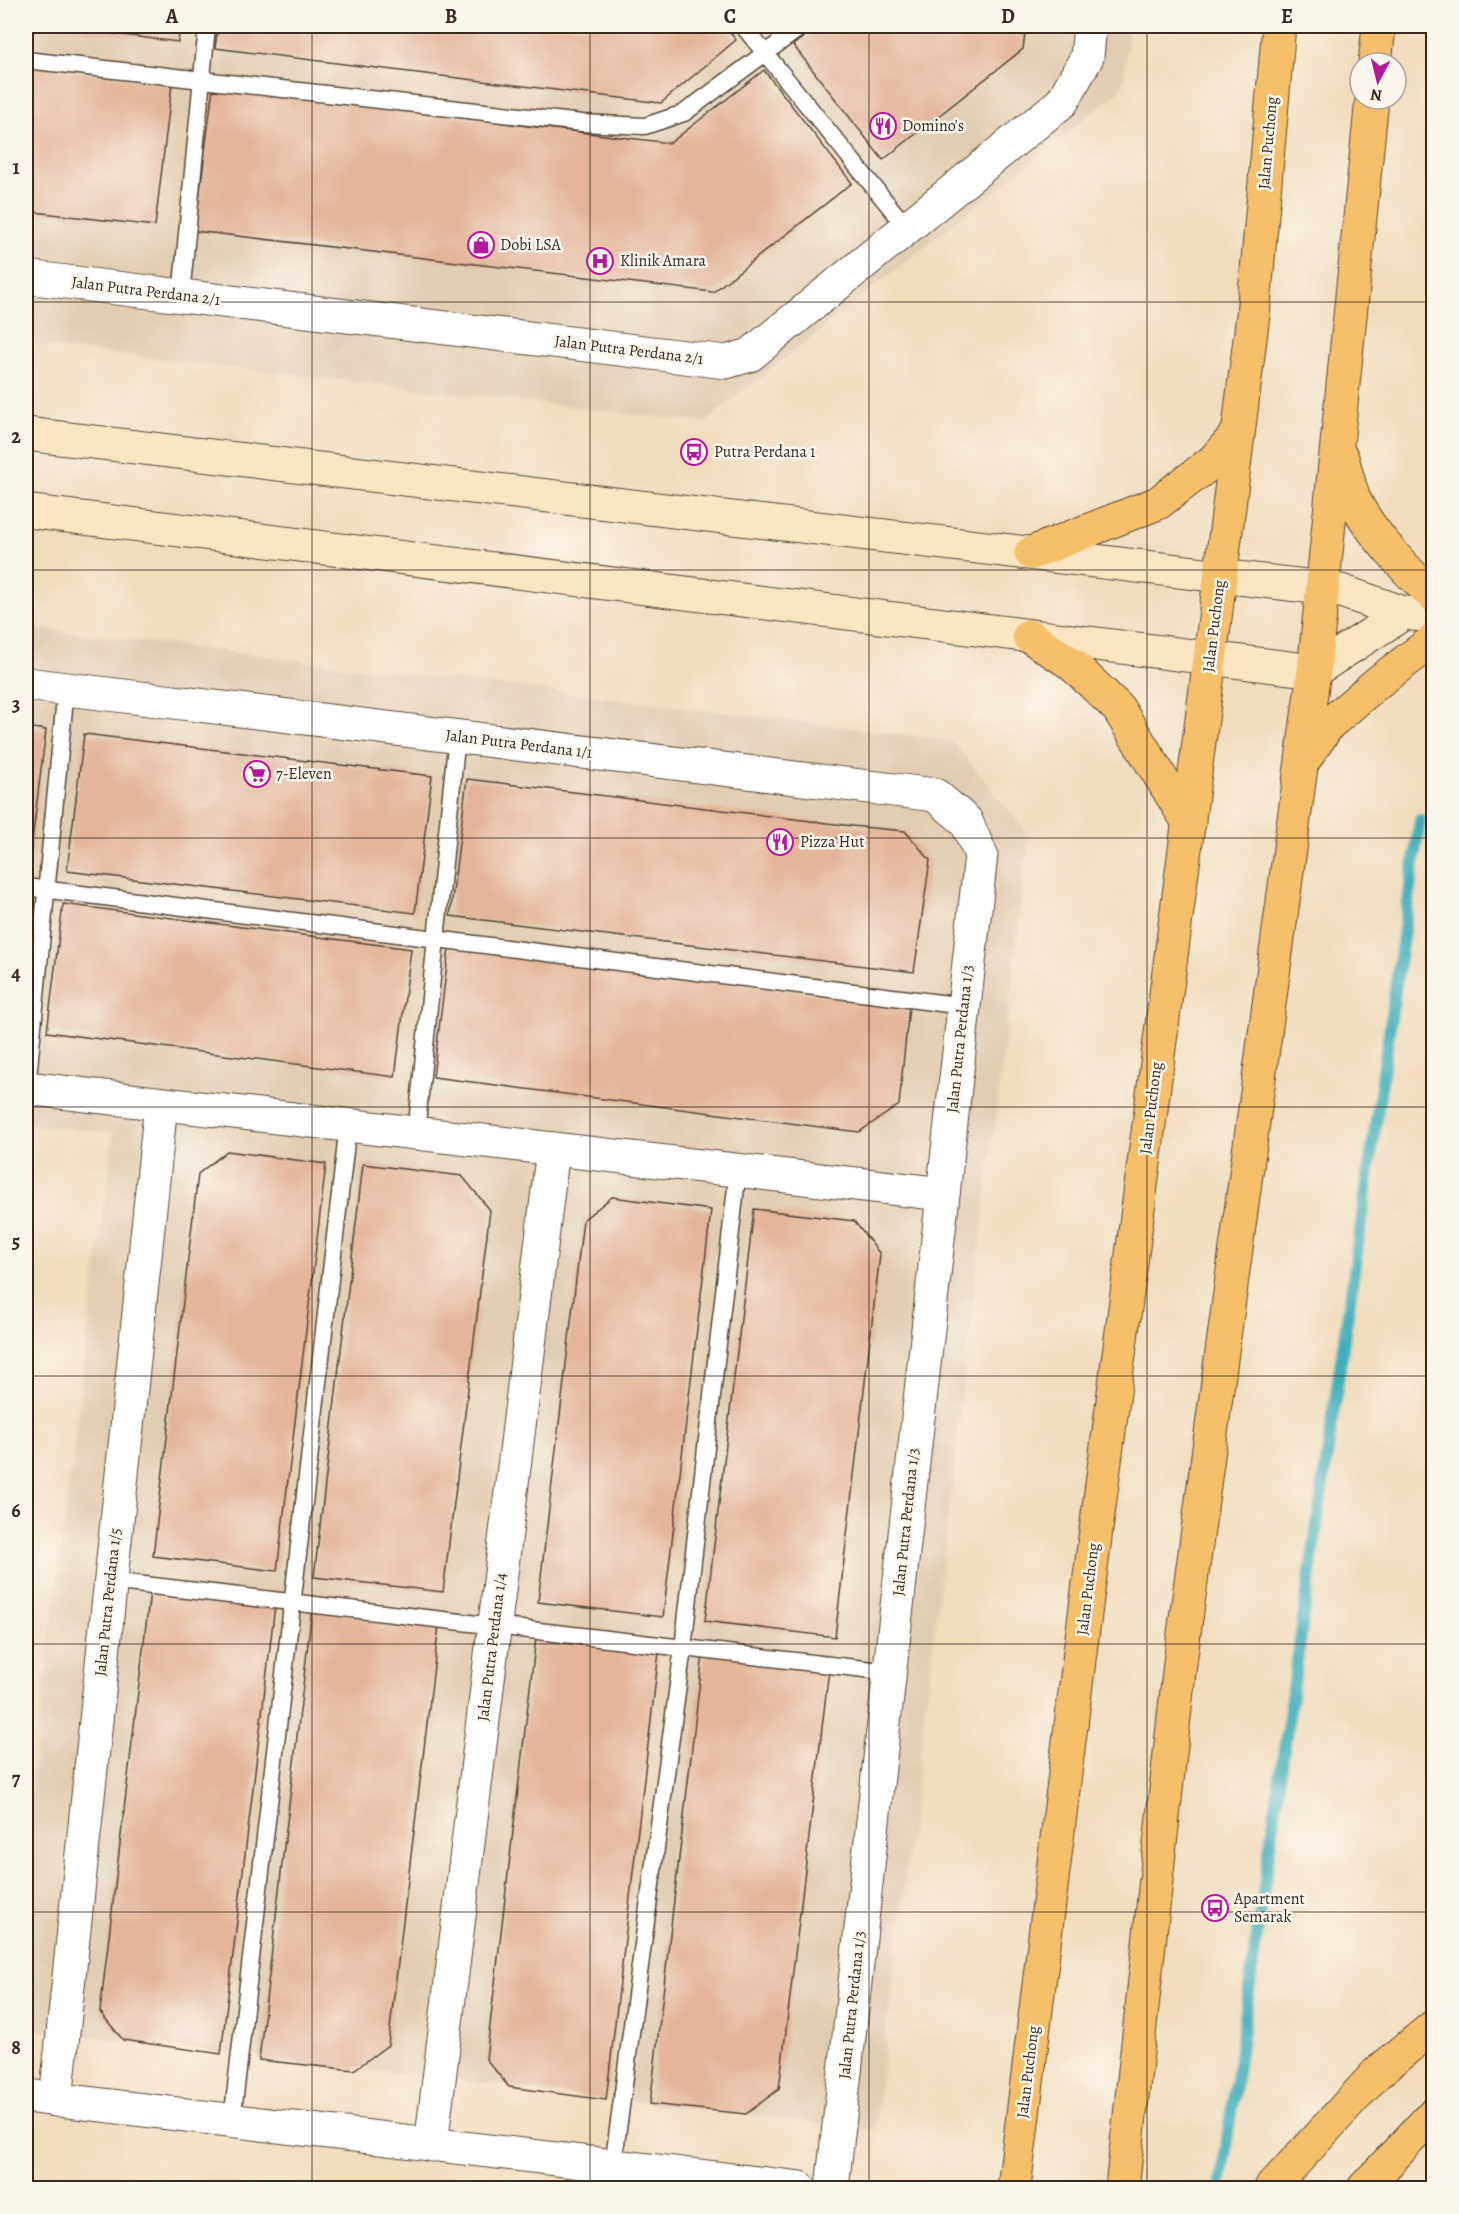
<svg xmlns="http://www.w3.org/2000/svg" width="1459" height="2214" font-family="Alegreya,serif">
<rect width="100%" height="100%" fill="#fbf7ec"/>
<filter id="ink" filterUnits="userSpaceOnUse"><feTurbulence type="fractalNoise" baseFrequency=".0167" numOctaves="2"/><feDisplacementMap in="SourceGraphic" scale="12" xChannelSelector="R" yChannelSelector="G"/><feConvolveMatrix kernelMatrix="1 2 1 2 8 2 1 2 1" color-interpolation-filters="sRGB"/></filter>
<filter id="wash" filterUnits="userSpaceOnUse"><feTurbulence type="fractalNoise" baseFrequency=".008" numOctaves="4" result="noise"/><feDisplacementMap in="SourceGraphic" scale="24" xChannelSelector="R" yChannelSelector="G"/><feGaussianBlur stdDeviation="1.35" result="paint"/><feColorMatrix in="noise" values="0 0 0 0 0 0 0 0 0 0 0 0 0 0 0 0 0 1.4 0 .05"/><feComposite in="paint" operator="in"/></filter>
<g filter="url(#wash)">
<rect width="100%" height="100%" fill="#f1dcbc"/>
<g fill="#e1cdb1">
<path d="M26 26H1129L1122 89 705 422 26 344Z"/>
<path d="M26 627 951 740 1029 834 875 2130 26 2029V1830L113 1133 26 1124Z"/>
</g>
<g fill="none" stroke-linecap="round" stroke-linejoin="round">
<path stroke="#3fafbb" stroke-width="12" d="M1220 2188 1420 820"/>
</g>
<g id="blocks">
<g fill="#e4b59a">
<path d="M51 26H180L178 42Z"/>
<path d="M218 26H725L736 40 661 103 215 48Z"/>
<path d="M819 26H1026L1023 49 883 160 793 45Z"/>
<path d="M26 66 172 84 155 226 26 211Z"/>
<path d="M764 70 852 183 713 292 195 231 213 88 670 143Z"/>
<path d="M26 727 46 730 29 865 26 864Z"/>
<path d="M84 734 432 776 415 913 67 871Z"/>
<path d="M467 779 852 826 905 831 930 860 914 972 450 916Z"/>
<path d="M63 904 411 949 395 1077 47 1032Z"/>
<path d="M449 948 909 1006 899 1105 859 1132 433 1077Z"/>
<path d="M227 1151 326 1164 277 1571 153 1556 198 1174Z"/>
<path d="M363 1164 462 1176 490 1210 443 1592 314 1577Z"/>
<path d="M612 1197 711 1210 663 1617 538 1602 583 1220Z"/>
<path d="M754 1209 854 1221 880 1254 835 1637 705 1621Z"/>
<path d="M150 1591 275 1605 221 2054 123 2040 100 2012Z"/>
<path d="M312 1609 439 1625 388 2045 354 2070 259 2060Z"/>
<path d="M536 1637 659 1652 606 2100 509 2087 486 2059Z"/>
<path d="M703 1654 829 1669 779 2089 746 2114 650 2104Z"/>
</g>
</g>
</g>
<g filter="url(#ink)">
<use href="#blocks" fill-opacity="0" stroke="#564536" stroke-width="1.5"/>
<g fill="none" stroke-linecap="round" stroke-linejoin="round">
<defs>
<g id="lane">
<path d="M743 26 907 228"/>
<path d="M26 60 582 123 645 126 684 113 802 26"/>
<path d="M181 296 207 26"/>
<path d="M26 887 964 1006"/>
<path d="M27 1088 66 688"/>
<path d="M416 1133 457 736"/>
<path d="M110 1581 890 1672"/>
<path d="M232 2121 348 1125"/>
<path d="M613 2166 683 1648 738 1170"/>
</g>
<g id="street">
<path d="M26 277 726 362 750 355 1062 102 1087 57 1090 26"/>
<path d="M26 684 935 795 966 821 981 855 832 2188"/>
<path d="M26 1088 943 1194"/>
<path d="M26 2096 800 2188"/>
<path d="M56 2100 161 1104"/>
<path d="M431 2145 553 1149"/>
</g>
<g id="secondary">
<path d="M26 434 1322 588 1341 591 1404 613 1434 616"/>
<path d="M26 511 1314 671 1404 613"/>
</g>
<g id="primary">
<path d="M1375 63 1379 26"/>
<path d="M1342 458C1346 471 1349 486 1354 499 1369 531 1407 572 1434 596"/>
<path d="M1031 553 1158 503 1212 462 1238 433"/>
<path d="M1029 636 1072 664 1118 708 1189 823"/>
<path d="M1304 760 1328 725 1378 682 1434 640"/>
<path d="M1014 2188 1079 1660 1210 658 1253 315 1279 26"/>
<path d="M1122 2188 1180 1663 1314 671 1372 99"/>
</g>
<g id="highway">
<path d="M1271 2188 1377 2073 1434 2026"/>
<path d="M1364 2188 1434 2113"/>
</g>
</defs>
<use href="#lane" stroke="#564536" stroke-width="19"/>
<use href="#street" stroke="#564536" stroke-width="35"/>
<use href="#secondary" stroke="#564536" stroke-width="35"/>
<use href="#primary" stroke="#564536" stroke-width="35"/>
<use href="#highway" stroke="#564536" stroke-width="35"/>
<use href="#lane" stroke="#fff" stroke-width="16"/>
<use href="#street" stroke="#fff" stroke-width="33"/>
<use href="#secondary" stroke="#fbe6c4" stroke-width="33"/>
<use href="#primary" stroke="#f6c06b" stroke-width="33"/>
<use href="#highway" stroke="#f6c06b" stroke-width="33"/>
</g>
</g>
<path fill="none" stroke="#3b2a1e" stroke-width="1.5" stroke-opacity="0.55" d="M312 26V2188M590 26V2188M869 26V2188M1147 26V2188M26 302H1434M26 570H1434M26 838H1434M26 1107H1434M26 1376H1434M26 1644H1434M26 1912H1434"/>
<defs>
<symbol id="restaurant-ring" viewBox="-11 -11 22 22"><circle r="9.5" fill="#fbf7ec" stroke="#b5179e" stroke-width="1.5"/><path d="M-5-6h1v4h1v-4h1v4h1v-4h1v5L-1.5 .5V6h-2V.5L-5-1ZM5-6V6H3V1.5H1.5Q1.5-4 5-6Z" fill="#b5179e"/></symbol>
<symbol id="shop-ring" viewBox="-11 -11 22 22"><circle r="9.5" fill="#fbf7ec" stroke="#b5179e" stroke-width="1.5"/><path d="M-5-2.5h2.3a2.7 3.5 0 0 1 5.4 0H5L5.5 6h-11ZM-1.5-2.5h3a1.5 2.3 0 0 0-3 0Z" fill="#b5179e"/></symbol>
<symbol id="hospital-ring" viewBox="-11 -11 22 22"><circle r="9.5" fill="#fbf7ec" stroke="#b5179e" stroke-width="1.5"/><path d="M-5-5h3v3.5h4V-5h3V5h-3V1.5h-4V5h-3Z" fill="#b5179e"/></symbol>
<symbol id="bus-ring" viewBox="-11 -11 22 22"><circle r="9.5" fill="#fbf7ec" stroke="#b5179e" stroke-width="1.5"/><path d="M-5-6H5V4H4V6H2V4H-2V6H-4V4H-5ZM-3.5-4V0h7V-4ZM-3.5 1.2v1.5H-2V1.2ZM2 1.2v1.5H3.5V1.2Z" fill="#b5179e"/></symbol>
<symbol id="supermarket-ring" viewBox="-11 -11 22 22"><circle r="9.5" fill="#fbf7ec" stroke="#b5179e" stroke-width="1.5"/><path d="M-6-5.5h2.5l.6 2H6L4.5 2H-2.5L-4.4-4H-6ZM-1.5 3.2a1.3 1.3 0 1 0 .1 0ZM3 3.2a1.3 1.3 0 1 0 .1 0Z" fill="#b5179e"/></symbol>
</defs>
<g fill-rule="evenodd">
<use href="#restaurant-ring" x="868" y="111" width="30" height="30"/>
<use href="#shop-ring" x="466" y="230" width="30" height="30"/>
<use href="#hospital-ring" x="585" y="246" width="30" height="30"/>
<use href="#bus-ring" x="679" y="437" width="30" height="30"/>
<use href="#supermarket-ring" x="242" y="759" width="30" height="30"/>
<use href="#restaurant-ring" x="765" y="827" width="30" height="30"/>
<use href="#bus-ring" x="1200" y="1893" width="30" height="30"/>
</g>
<g text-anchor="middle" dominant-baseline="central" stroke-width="5" stroke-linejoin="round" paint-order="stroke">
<g font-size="16" fill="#3b2a1e" stroke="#fbf7ec" text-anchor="start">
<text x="902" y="126">Domino's</text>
<text x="500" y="245">Dobi LSA</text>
<text x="620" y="261">Klinik Amara</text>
<text x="714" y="452">Putra Perdana 1</text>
<text x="276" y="774">7-Eleven</text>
<text x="800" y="842">Pizza Hut</text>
<text x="1234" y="1899">Apartment<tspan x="1234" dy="18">Semarak</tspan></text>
</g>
<g font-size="16" fill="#3b2a1e" stroke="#fbf7ec">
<text transform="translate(1268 143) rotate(-85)">Jalan Puchong</text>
<text transform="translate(146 291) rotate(7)">Jalan Putra Perdana 2/1</text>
<text transform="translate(629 350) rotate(7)">Jalan Putra Perdana 2/1</text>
<text transform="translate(1214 626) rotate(-83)">Jalan Puchong</text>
<text transform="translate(519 744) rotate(7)">Jalan Putra Perdana 1/1</text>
<text transform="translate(960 1039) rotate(-84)">Jalan Putra Perdana 1/3</text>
<text transform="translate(1151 1108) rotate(-83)">Jalan Puchong</text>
<text transform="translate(906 1522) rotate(-84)">Jalan Putra Perdana 1/3</text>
<text transform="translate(1088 1589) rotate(-83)">Jalan Puchong</text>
<text transform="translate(108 1602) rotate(-84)">Jalan Putra Perdana 1/5</text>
<text transform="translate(492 1647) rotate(-83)">Jalan Putra Perdana 1/4</text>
<text transform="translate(852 2005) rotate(-84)">Jalan Putra Perdana 1/3</text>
<text transform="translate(1028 2072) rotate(-83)">Jalan Puchong</text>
</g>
</g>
<rect width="1459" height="2214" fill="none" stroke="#fbf7ec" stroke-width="66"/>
<g transform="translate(1378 81) rotate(187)"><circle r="28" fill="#fbf7ec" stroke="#aea59a" stroke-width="1.5"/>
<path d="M0-4.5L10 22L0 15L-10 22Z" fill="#b5179e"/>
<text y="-9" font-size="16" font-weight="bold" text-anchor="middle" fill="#3b2a1e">N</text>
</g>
<rect x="33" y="33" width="1393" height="2148" fill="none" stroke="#3b2a1e" stroke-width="2"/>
<g font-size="20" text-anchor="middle" font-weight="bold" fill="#3b2a1e">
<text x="172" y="23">A</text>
<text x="451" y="23">B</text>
<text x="730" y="23">C</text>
<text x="1008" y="23">D</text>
<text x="1287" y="23">E</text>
<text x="16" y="174">1</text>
<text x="16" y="443">2</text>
<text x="16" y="711">3</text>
<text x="16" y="980">4</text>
<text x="16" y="1248">5</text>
<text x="16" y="1517">6</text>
<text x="16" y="1785">7</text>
<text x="16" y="2054">8</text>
</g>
</svg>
